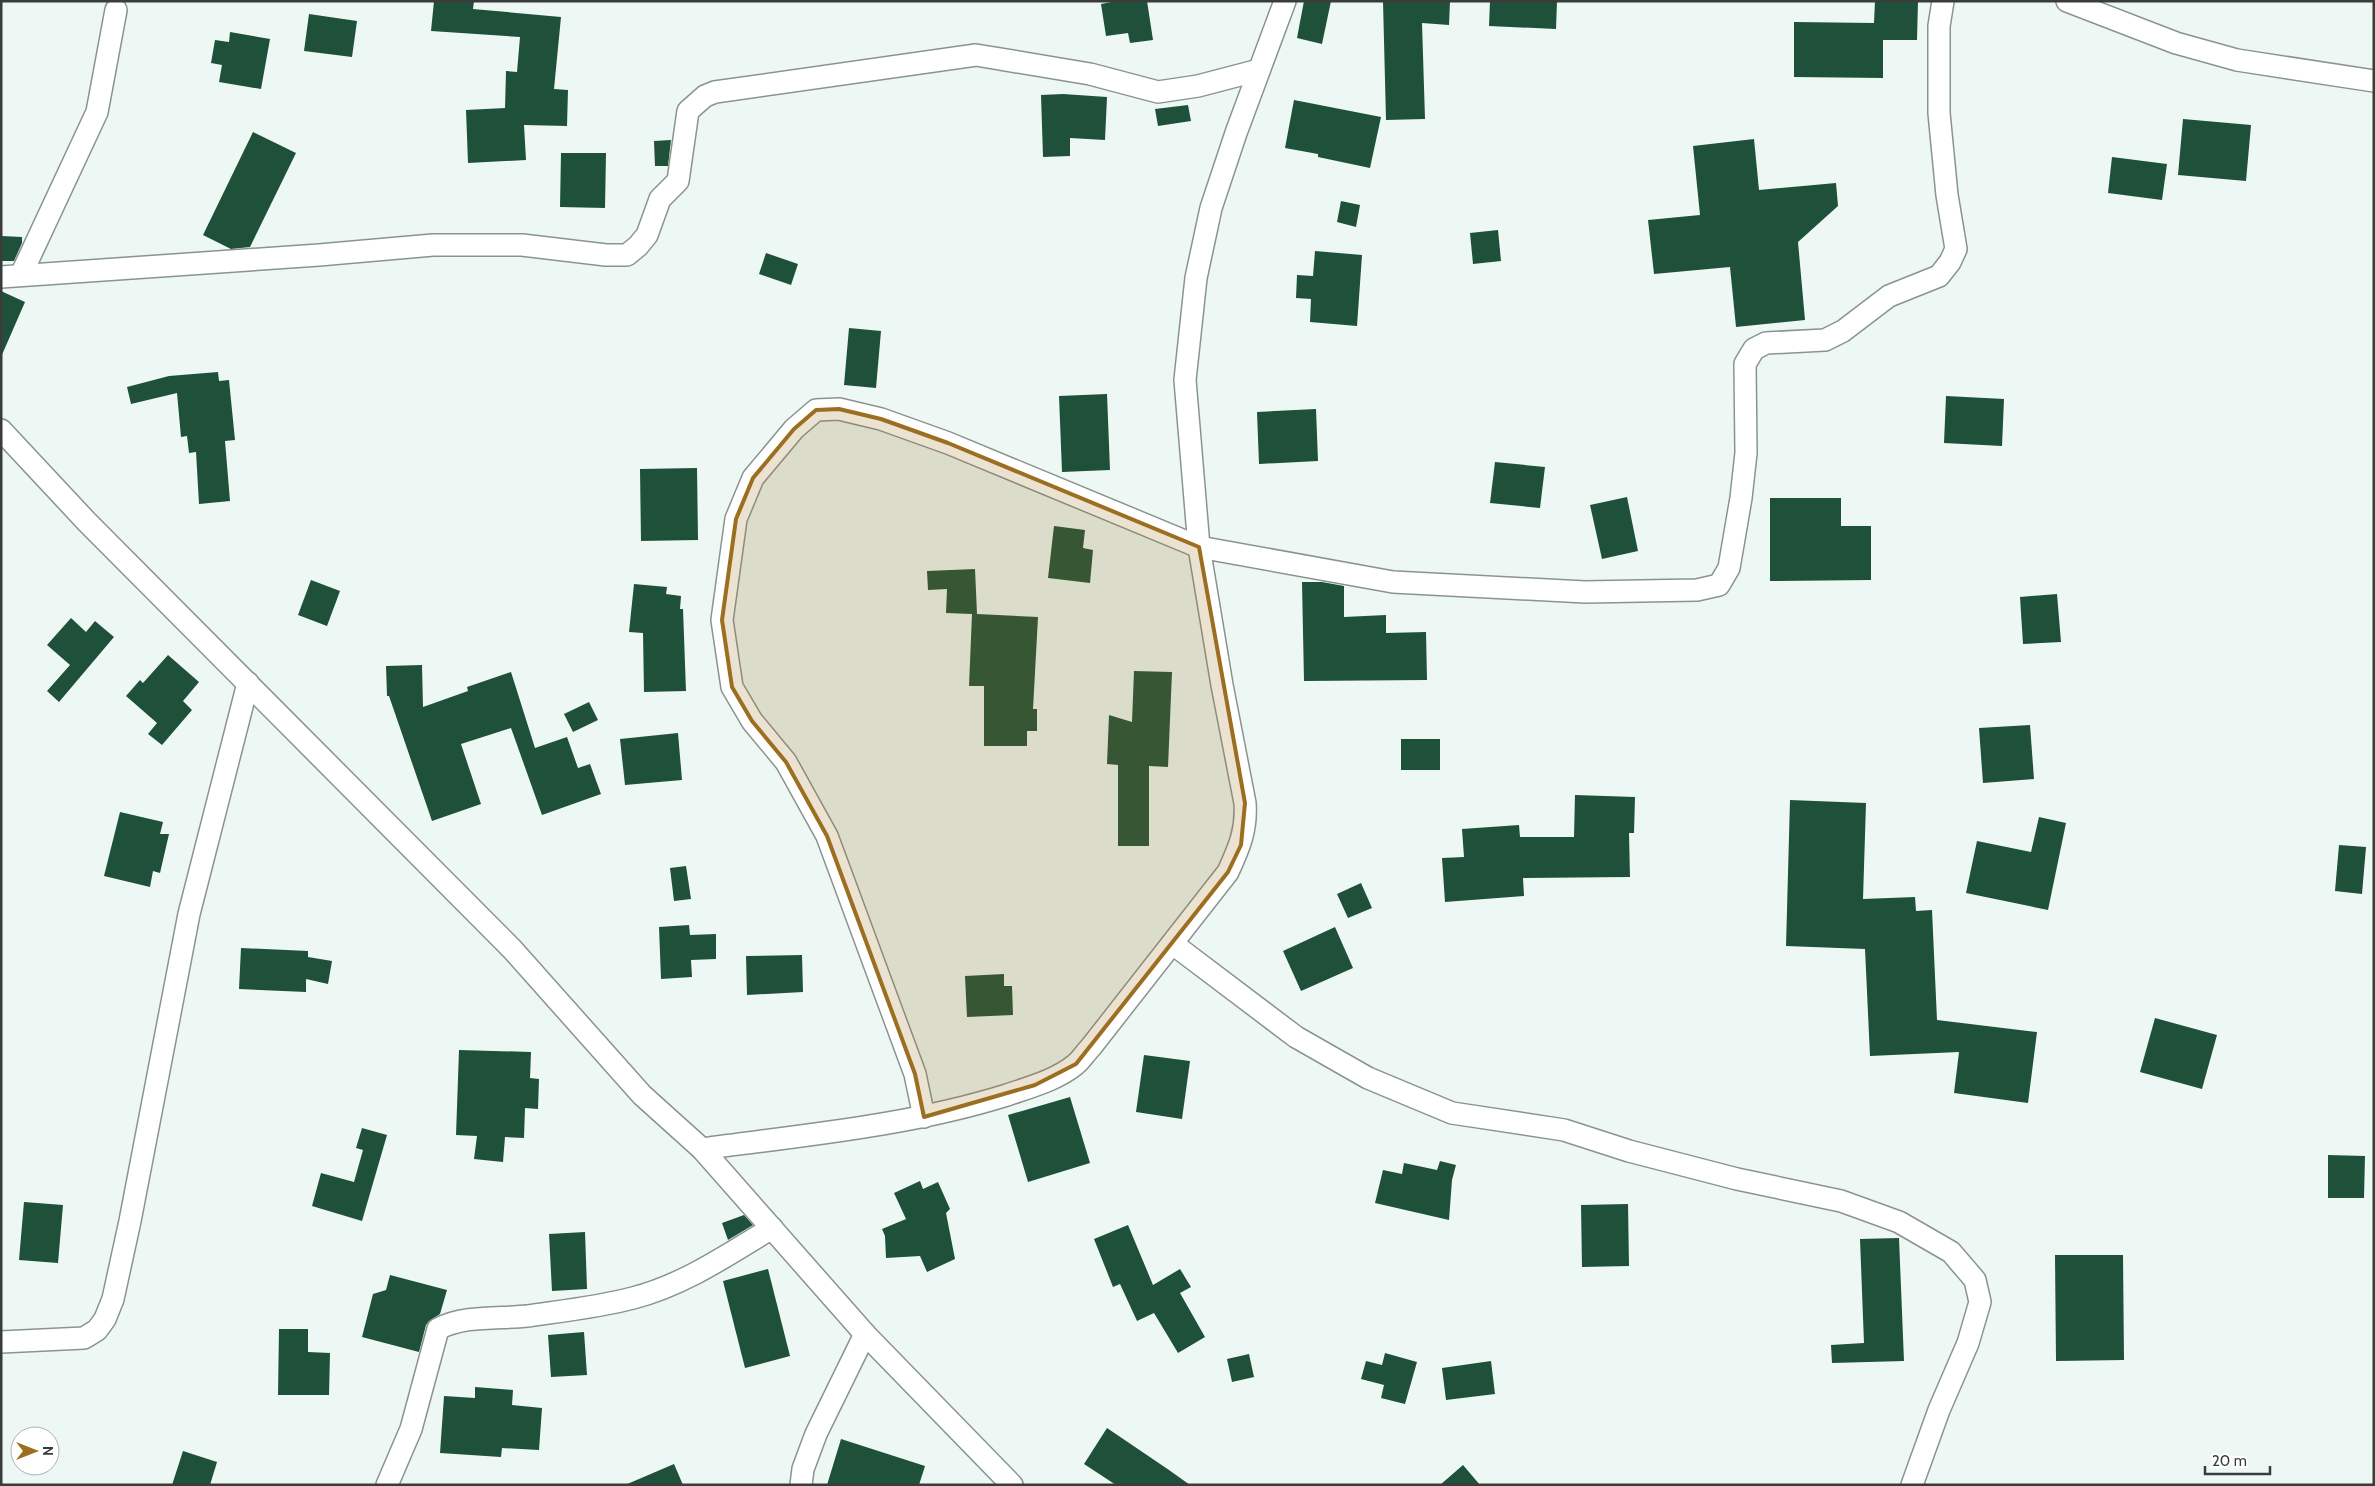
<svg xmlns="http://www.w3.org/2000/svg" width="2375" height="1486" font-family="Cabin,sans-serif">
<rect width="100%" height="100%" fill="#edf8f5"/>
<g fill="#1f5039">
<path d="M434 1H474L473 9 561 17 554 89 568 90 567 126 524 125 526 160 468 163 466 110 505 108 506 71 517 72 520 37 431 31Z"/>
<path d="M1117 1H1147L1153 40 1130 43 1128 33 1106 36 1101 4Z"/>
<path d="M1304 1H1331L1322 44 1297 38Z"/>
<path d="M1383 1H1450L1449 25 1422 23 1425 119 1386 120Z"/>
<path d="M1490 1H1557L1556 29 1489 26Z"/>
<path d="M1875 1H1918L1917 40H1883V78L1794 77V22L1874 23Z"/>
<path d="M309 14 357 21 352 57 304 51Z"/>
<path d="M230 32 270 39 261 89 219 82 222 65 211 63 215 40 229 42Z"/>
<path d="M1063 94 1107 97 1105 140 1070 138V156L1043 157 1041 95Z"/>
<path d="M1294 100 1381 117 1370 168 1318 157V154L1285 148Z"/>
<path d="M1188 105 1191 121 1158 126 1155 109Z"/>
<path d="M2183 119 2251 125 2246 181 2178 175Z"/>
<path d="M253 132 296 153 250 247 231 249 203 235Z"/>
<path d="M1754 139 1759 190 1836 183 1838 206 1798 242 1805 320 1736 327 1730 267 1654 274 1648 220 1700 215 1693 146Z"/>
<path d="M671 140 668 166H655L654 141Z"/>
<path d="M561 153H606L605 208 560 207Z"/>
<path d="M2112 157 2167 164 2162 200 2108 193Z"/>
<path d="M1341 201 1360 205 1356 227 1337 222Z"/>
<path d="M1498 230 1501 261 1473 264 1470 233Z"/>
<path d="M1 236 22 237V243L14 261H1Z"/>
<path d="M1315 251 1362 255 1357 326 1310 322 1311 299 1296 298 1297 275 1313 276Z"/>
<path d="M766 253 798 264 791 285 759 274Z"/>
<path d="M1 291 25 302 1 357Z"/>
<path d="M849 328 881 331 876 388 844 385Z"/>
<path d="M218 372 219 381 229 380 235 440 225 441 230 501 199 504 196 452 189 453 187 436 181 437 177 393 131 404 127 387 169 376Z"/>
<path d="M1107 394 1110 470 1062 472 1059 396Z"/>
<path d="M1946 396 2004 399 2002 446 1944 443Z"/>
<path d="M1316 409 1318 461 1259 464 1257 412Z"/>
<path d="M1495 462 1545 467 1540 508 1490 503Z"/>
<path d="M697 468 698 540 641 541 640 469Z"/>
<path d="M1627 497 1638 551 1602 559 1590 505Z"/>
<path d="M1770 498H1841V526H1871V580L1770 581Z"/>
<path d="M1054 526 1085 530 1083 548 1093 550 1090 583 1048 578Z"/>
<path d="M975 569 977 614 1038 617 1033 709H1037V731H1027V746H984V686H969L972 614 946 613 947 589 928 590 927 571Z"/>
<path d="M311 580 340 591 327 626 298 615Z"/>
<path d="M1302 582H1322L1344 586V617L1386 615V633L1426 632 1427 680 1304 681Z"/>
<path d="M634 584 667 587 666 594 681 596 680 609H683L686 691 644 692 643 633 629 632Z"/>
<path d="M2057 594 2061 642 2023 644 2020 597Z"/>
<path d="M71 618 86 632 95 621 114 637 59 702 47 691 70 665 47 645Z"/>
<path d="M168 655 199 682 183 701 192 710 162 745 148 734 157 723 126 696 140 680 143 683Z"/>
<path d="M422 665 423 707 468 691 467 687 511 672 535 748 567 737 578 768 590 764 601 794 542 815 511 728 461 744 481 804 432 821 389 696H387L386 666Z"/>
<path d="M1134 671 1172 672 1168 767 1149 766V846H1118V765L1107 764 1109 715 1132 722Z"/>
<path d="M589 702 598 720 573 732 564 714Z"/>
<path d="M2030 725 2034 779 1983 783 1979 728Z"/>
<path d="M678 733 682 780 625 785 620 739Z"/>
<rect x="1401" y="739" width="39" height="31"/>
<path d="M1575 795 1635 797 1634 833H1629L1630 877 1523 878 1524 896 1445 902 1442 858 1464 857 1462 829 1519 825 1520 837H1574Z"/>
<path d="M1790 800 1866 803 1863 899 1915 897 1916 911 1932 910 1937 1020 2037 1032 2028 1103 1954 1093 1959 1052 1870 1056 1865 949 1786 946Z"/>
<path d="M120 812 163 822 160 834H169L160 873 153 871 150 887 104 876Z"/>
<path d="M2039 817 2066 823 2048 910 1966 893 1977 841 2031 852Z"/>
<path d="M2339 845 2366 847 2362 894 2335 891Z"/>
<path d="M686 866 691 899 674 901 670 868Z"/>
<path d="M1361 883 1372 908 1348 918 1337 894Z"/>
<path d="M689 925 690 935 716 934V959L691 960 692 977 661 979 659 927Z"/>
<path d="M1335 927 1353 968 1301 991 1283 951Z"/>
<path d="M241 948 308 951V957L332 961 328 984 306 979V992L239 989Z"/>
<path d="M802 955 803 992 747 995 746 956Z"/>
<path d="M1004 974V986H1012L1013 1015 967 1017 965 976Z"/>
<path d="M2155 1018 2217 1035 2202 1089 2140 1072Z"/>
<path d="M459 1050 531 1052 530 1078 539 1079 538 1109 525 1108 524 1138 505 1137 503 1162 474 1159 477 1136 456 1135Z"/>
<path d="M1144 1055 1190 1061 1182 1119 1136 1112Z"/>
<path d="M1070 1097 1090 1163 1028 1182 1008 1115Z"/>
<path d="M362 1128 387 1135 362 1221 312 1206 321 1173 354 1182 363 1150 356 1148Z"/>
<path d="M2328 1155 2365 1156 2364 1198H2328Z"/>
<path d="M1440 1161 1456 1165 1452 1180 1449 1220 1375 1203 1383 1170 1402 1174 1404 1163 1437 1170Z"/>
<path d="M920 1181 923 1189 938 1182 950 1209 946 1213 955 1259 927 1272 920 1256 886 1258 885 1236 882 1229 906 1219 894 1193Z"/>
<path d="M24 1202 63 1205 58 1263 19 1260Z"/>
<path d="M1628 1204 1629 1266 1582 1267 1581 1205Z"/>
<path d="M744 1215 753 1225 728 1240 722 1223Z"/>
<path d="M1128 1225 1153 1285 1180 1269 1191 1287 1180 1293 1205 1337 1178 1353 1154 1313 1137 1321 1120 1284 1113 1287 1094 1239Z"/>
<path d="M585 1232 587 1289 552 1291 549 1234Z"/>
<path d="M1899 1238 1904 1361 1832 1363 1831 1345 1864 1343 1860 1239Z"/>
<path d="M2055 1255H2123L2124 1360 2056 1361Z"/>
<path d="M768 1269 790 1356 745 1368 723 1281Z"/>
<path d="M390 1275 447 1290 440 1314 429 1321 426 1325 419 1352 362 1337 373 1294 386 1290Z"/>
<path d="M279 1329H308V1352L330 1353 329 1395H278Z"/>
<path d="M584 1332 587 1375 551 1377 548 1335Z"/>
<path d="M1385 1353 1417 1362 1405 1404 1381 1398 1384 1385 1361 1379 1366 1361 1382 1365Z"/>
<path d="M1249 1354 1254 1377 1232 1382 1227 1359Z"/>
<path d="M1491 1361 1495 1394 1446 1400 1442 1368Z"/>
<path d="M475 1387 513 1390 512 1405 542 1408 539 1450 502 1448 501 1457 440 1453 444 1396 475 1398Z"/>
<path d="M1107 1428 1169 1470 1190 1485H1116L1084 1464Z"/>
<path d="M841 1439 925 1466 919 1485H827Z"/>
<path d="M183 1451 217 1462 210 1485H172Z"/>
<path d="M674 1464 683 1485H625Z"/>
<path d="M1463 1465 1480 1485H1440Z"/>
</g>
<g fill="none" stroke-linecap="round" stroke-linejoin="round">
<defs>
<g id="street">
<path d="M2067 1 2176 43 2237 60 2374 81"/>
<path d="M21 275 97 112 116 10"/>
<path d="M1 277 319 255 433 245H522L606 255H627L638 246 647 235 660 199 678 181 688 111 705 96 715 92 976 55 1090 74 1158 92 1198 86 1259 70"/>
<path d="M1 430 87 522 512 949 642 1095 702 1149 865 1334 1012 1485"/>
<path d="M1173 944 1296 1037 1368 1078 1452 1113 1564 1130 1629 1151 1737 1179 1841 1201 1899 1222 1951 1252 1975 1280 1980 1302 1968 1343 1939 1410 1912 1485"/>
<path d="M924 1117 915 1074 827 836 786 762 752 721 732 687 722 620 736 519 753 478 794 429 816 410 839 409 881 419 948 443 1199 547 1393 582 1585 592 1697 590 1719 585 1729 568 1741 498 1746 453 1745 364 1754 349 1766 343 1825 340 1843 331 1889 296 1939 276 1950 262 1956 249 1947 195 1939 113V26L1943 1"/>
<path d="M702 1149C804 1135 908 1126 1007 1095 1030 1087 1057 1080 1076 1064 1081 1060 1086 1052 1091 1047L1228 872C1239 848 1247 830 1245 803L1222 685 1199 547 1185 380 1196 278 1211 208 1236 133 1285 1"/>
<path d="M1 1342 84 1338 97 1330 105 1319 113 1299 130 1221 189 914 248 683"/>
<path d="M387 1485 411 1429 438 1329C464 1315 499 1319 528 1316 562 1311 599 1307 633 1298 684 1285 727 1255 772 1228"/>
<path d="M801 1485 803 1469 816 1434 865 1334"/>
</g>
</defs>
<use href="#street" stroke="#899491" stroke-width="24"/>
<use href="#street" stroke="#fff" stroke-width="21"/>
</g>
<path fill="#9c6e1f" fill-opacity="0.2" stroke="#9c6e1f" stroke-width="4" stroke-linejoin="round" d="M839 409 881 419 948 443 1199 547 1245 803 1241 845 1228 872 1076 1064 1035 1085 924 1117 915 1074 827 836 786 762 752 721 732 687 722 620 736 519 753 478 794 429 816 410Z"/>
<rect width="2375" height="1486" fill="none" stroke="#383d3c" stroke-width="5"/>
<g transform="translate(35 1451) rotate(90)"><circle r="24" fill="#ffffff" stroke="#afb1b1"/>
<path d="M0-4L9 19L0 12L-9 19Z" fill="#9c6e1f"/>
<text y="-8" font-size="14" font-weight="bold" text-anchor="middle" fill="#383d3c">N</text>
</g>
<path d="M2205 1466v8h65v-8" fill="none" stroke="#383d3c" stroke-width="2.5"/>
<text x="2212" y="1466" font-size="15" fill="#383d3c" stroke="#ffffff" stroke-width="4" paint-order="stroke">20 m</text>
</svg>
